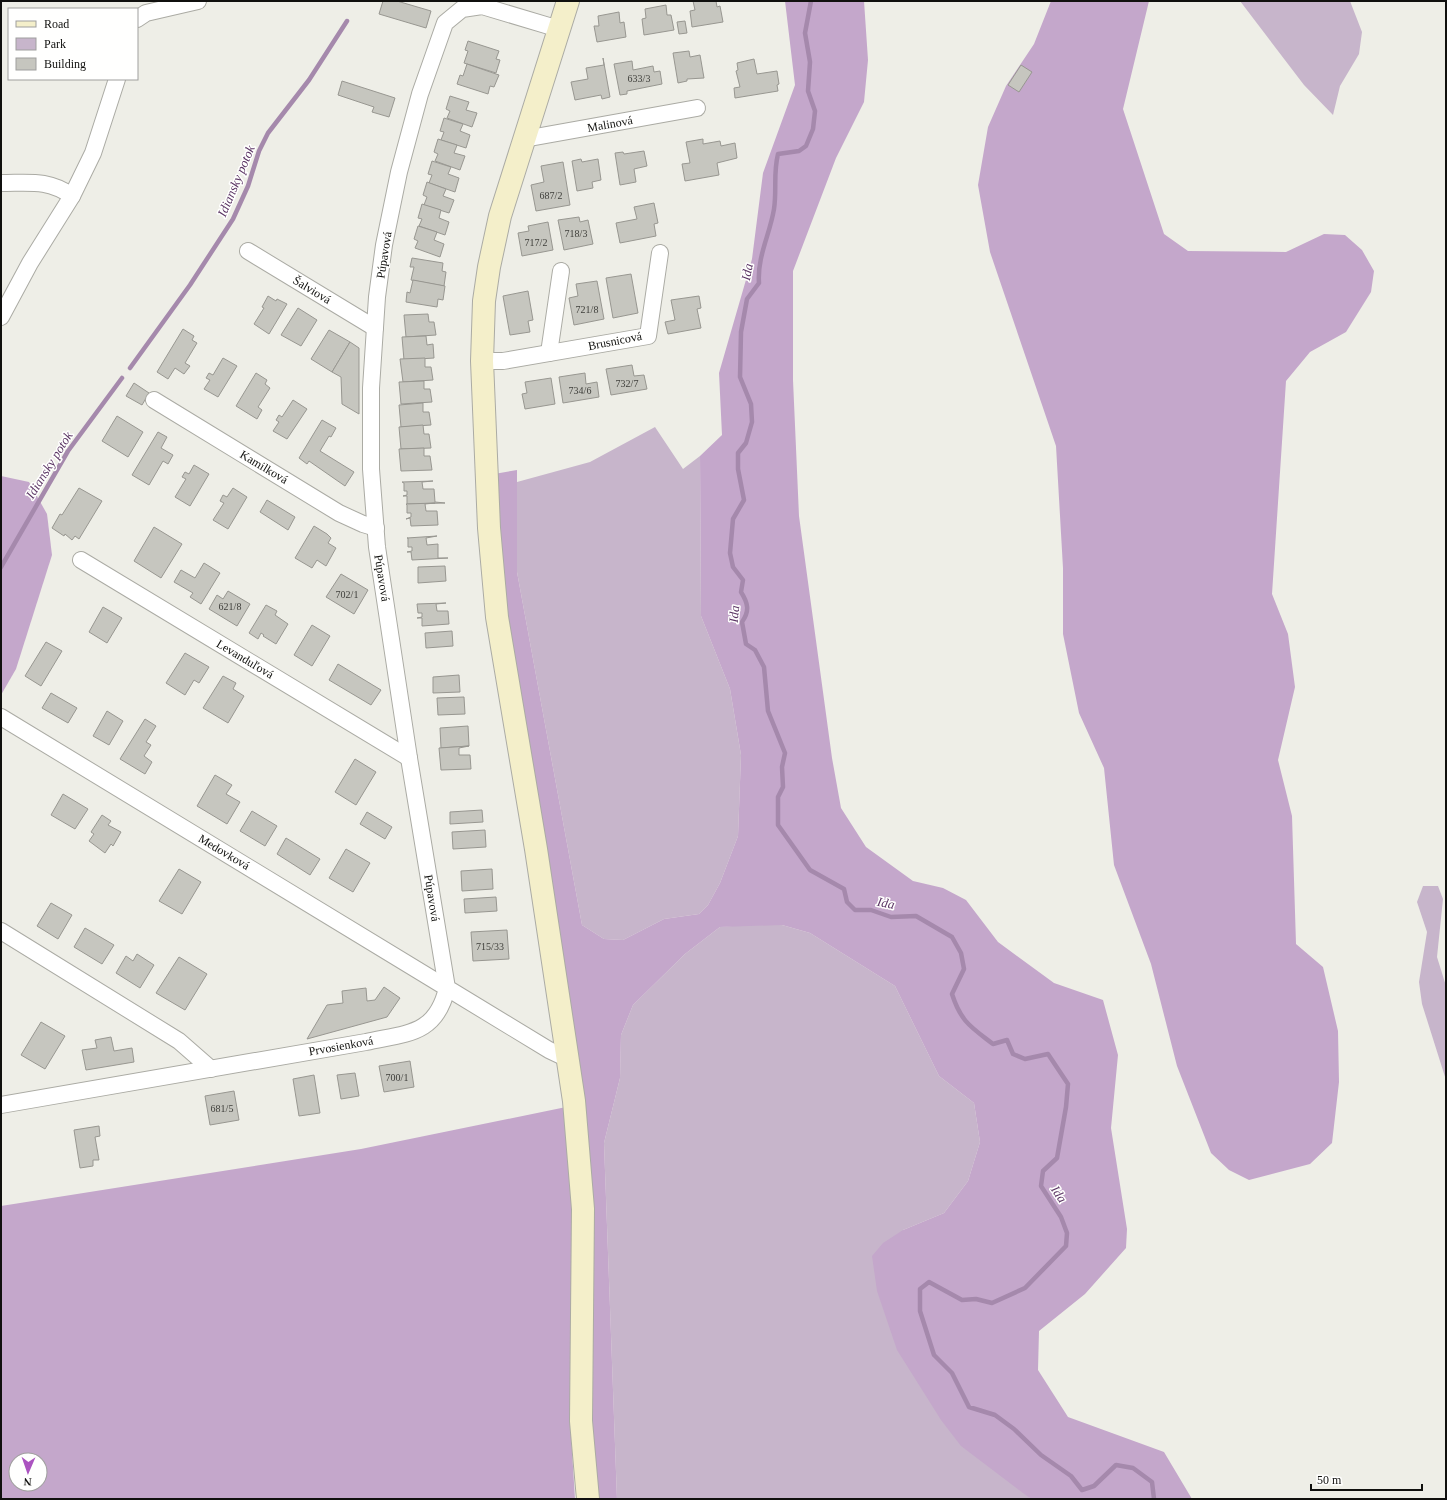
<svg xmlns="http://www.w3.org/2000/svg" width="1447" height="1500" font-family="Georgia,serif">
<rect width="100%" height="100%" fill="#eeeee7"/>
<g fill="#c7b5cb">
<path d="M1240 1H1350L1362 32 1359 54 1340 86 1333 115 1304 85Z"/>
<path d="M655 427 683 469 700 456 701 616 730 689 741 755 738 836 720 883 708 905 699 914 664 919 623 940 604 939 582 925 517 572V482L590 462Z"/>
<path d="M1423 886H1438L1443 899 1437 957 1446 986V1080L1422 1004 1419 982 1427 932 1417 902Z"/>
<path d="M744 925H782L810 933 895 986 939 1076 974 1103 980 1142 968 1181 944 1213 903 1230 1021 1490 1031 1499H617L604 1143 620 1078 621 1035 633 1005 685 954 720 927Z"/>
</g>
<g fill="#c4a7cb" fill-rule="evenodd">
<path d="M785 1H864L868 60 864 102 836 158 793 271V380L799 516 832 758 841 808 866 847 913 881 943 888 966 900 998 942 1054 983 1103 1000 1118 1055 1111 1128 1127 1229 1126 1248 1085 1294 1039 1331 1038 1370 1068 1417 1164 1452 1192 1499H1031L961 1446 941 1420 897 1350 877 1291 872 1256 883 1243 903 1230 944 1213 968 1181 980 1142 974 1103 939 1076 895 986 810 933 782 925 720 927 685 954 633 1005 621 1035 620 1078 604 1143 617 1499H598L592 1445 587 1121 507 632 494 474 517 470V572L582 925 604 939 623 940 664 919 699 914 708 905 720 883 738 836 741 755 730 689 701 616 700 456 722 435 719 373 752 259 763 173 795 85Z"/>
<path d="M1051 1H1149L1123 109 1164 234 1188 251 1286 252 1324 234 1345 235 1362 250 1374 271 1371 292 1346 332 1310 352 1286 381 1272 594 1288 634 1295 687 1278 760 1292 816 1296 944 1323 967 1338 1031 1339 1082 1332 1143 1310 1164 1249 1180 1229 1170 1211 1153 1177 1066 1151 964 1114 865 1104 768 1079 713 1063 634V568L1056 446 990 252 978 185 988 127 1006 86 1034 44Z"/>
<path d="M1 476 29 482 47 514 52 555 16 669 1 695Z"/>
<path d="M571 1106 574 1211 570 1419 575 1499H1V1206L361 1149ZM16 1460H40V1484H16Z"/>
</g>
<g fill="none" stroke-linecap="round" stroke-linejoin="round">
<g stroke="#a589ac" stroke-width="4.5">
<path d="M811 1 805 33 810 62 808 91 815 111 813 129 806 146 799 151 778 154C773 174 777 189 774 209 770 234 757 257 759 283L747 299 741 332 740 377 751 404 752 422 746 443 738 453V469L744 500 733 519 730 553 733 567 743 580 741 592C748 603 750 611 742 622L746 644 755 650 764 667 768 711 785 753 782 767 783 787 778 797V825L810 870 844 889 847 902 855 910H871L891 917 916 916 952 937 961 953 964 969 952 994C961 1022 971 1027 993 1044L1007 1040 1013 1054 1025 1059 1048 1054 1068 1084 1066 1107 1057 1158 1043 1171 1041 1186 1061 1217 1067 1233 1066 1246 1025 1288 992 1303 976 1299 962 1300 929 1282 920 1289V1311L934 1355 952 1373 969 1407 995 1415 1014 1429 1041 1455 1071 1476 1082 1490 1094 1486 1116 1465 1133 1468 1152 1482 1154 1499"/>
<path d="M130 368 190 285 233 219 248 186 259 151 268 133 309 80 347 21"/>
<path d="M1 567 68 451 122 378"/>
</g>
</g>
<g fill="#c6c6bf" stroke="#989791">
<path d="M383 1H397L431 11 426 28 379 14Z"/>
<path d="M693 1H716L717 7 720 6 723 22 692 27 690 11 695 10Z"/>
<path d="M666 5 667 15H671L674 30 644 35 642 19 646 18 645 9Z"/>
<path d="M619 12 620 23 624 22 626 37 597 42 594 26H599L598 16Z"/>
<path d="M685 21 687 33 679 34 677 22Z"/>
<path d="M468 41 499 51 496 59 500 60 496 73 464 63 468 51 465 50Z"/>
<path d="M689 51 690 57 700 55 704 78 687 79V81L678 83 673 53Z"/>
<path d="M603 58 610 97 602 99 601 95 575 100 571 82 588 79 586 68 604 65Z"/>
<path d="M754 59 757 74 777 71 779 84 777 85 778 91 735 98 734 88 740 87 736 71 738 70 737 63Z"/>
<path d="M632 61 633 70 653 66 654 72 660 71 662 84 627 91V94L620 95 614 64Z"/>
<path d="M467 64 499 75 494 87 490 86 488 94 457 84 460 75 463 76Z"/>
<path d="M1021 65 1032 72 1019 92 1008 85Z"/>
<path d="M342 81 395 98 389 117 372 112 374 107 338 95Z"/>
<path d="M450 96 469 102 466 110 477 113 472 127 447 118 450 111 446 109Z"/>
<path d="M444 118 463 124 460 131 470 135 466 148 441 140 444 132 440 131Z"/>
<path d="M438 139 457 145 454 153 465 156 460 170 435 161 438 154 434 152Z"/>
<path d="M703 139V144L720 141 721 146 735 143 737 158 717 163 719 175 685 181 682 164 690 163 686 142Z"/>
<path d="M644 151 647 166 634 169 636 182 620 185 615 153 623 152 624 154Z"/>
<path d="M581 159 582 162 598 159 601 180 592 182 593 188 577 191 572 161Z"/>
<path d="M432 161 451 167 448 174 459 178 455 192 429 183 432 175 428 174Z"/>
<path d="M563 162 570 205 536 211 531 185 544 182 541 166Z"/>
<path d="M427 182 446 189 443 196 454 200 449 213 424 205 427 197 423 195Z"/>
<path d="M654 203 658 223 654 224 656 236 620 243 616 223 637 219 634 207Z"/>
<path d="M422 204 441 210 439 218 449 222 445 235 419 226 422 219 418 218Z"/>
<path d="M579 217 580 222 588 220 593 244 564 250 558 220Z"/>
<path d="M548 222 553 250 522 256 518 233 529 231 528 226Z"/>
<path d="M418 226 437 232 434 240 444 244 440 257 415 248 418 241 414 239Z"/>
<path d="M412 258 443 263 442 271 446 272 444 286 411 280 414 267H410Z"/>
<path d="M631 274 638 313 613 318 606 278Z"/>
<path d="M413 280 445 286 443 300 438 299 437 307 406 302 407 292 410 293Z"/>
<path d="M597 281 604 319 574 325 569 298 578 296 576 284Z"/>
<path d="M528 291 533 320 528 321 530 332 510 335 503 296Z"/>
<path d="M268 296 276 301 277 299 287 304 269 334 254 324 264 308 262 307Z"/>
<path d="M699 296 701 308 697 309 701 328 668 334 665 322 675 320 671 300Z"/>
<path d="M298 308 317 320 301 346 281 335Z"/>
<path d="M428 314 429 322H434L436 335 406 337 404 315Z"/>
<path d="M183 329 194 336 192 340 197 343 185 363 190 366 184 374 175 368 168 379 157 372Z"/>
<path d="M329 330 350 342 332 372 311 359Z"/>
<path d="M426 336 427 345 433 344 434 358 404 360 402 337Z"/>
<path d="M350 342 359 348V414L342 404 341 377 332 372Z"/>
<path d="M223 358 237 366 218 397 204 389 210 380 206 378 209 373 213 375Z"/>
<path d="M425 358V367H431L433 380 403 382 400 359Z"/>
<path d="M632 365 634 376 644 375 647 389 611 395 606 369Z"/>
<path d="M256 373 267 380 265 384 270 388 258 407 262 410 257 419 236 406Z"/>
<path d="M585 373 586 384 597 382 599 397 563 403 559 377Z"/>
<path d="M551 378 555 404 525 409 522 394 527 393 525 382Z"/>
<path d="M424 381V389H430L432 402 401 404 399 382Z"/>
<path d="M134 383 149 393 142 405 126 396Z"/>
<path d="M293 400 307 409 287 439 273 431 279 422 276 420 279 415 282 417Z"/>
<path d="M423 403V412H429L431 425 401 427 399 405Z"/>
<path d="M117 416 143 432 128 457 102 441Z"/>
<path d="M322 420 336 428 331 437 329 436 320 451 354 472 345 486 309 461 307 464 299 458Z"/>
<path d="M423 425 424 434H429L431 448 401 449 399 427Z"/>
<path d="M158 432 167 437 161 448 173 455 168 464 163 461 149 485 132 475Z"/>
<path d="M424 448V456H430L432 470 401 471 399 449Z"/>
<path d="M194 465 209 474 190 506 175 497 186 479 182 477 185 472 189 474Z"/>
<path d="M433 481 422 482 423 489H434L435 502 445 503 407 504V496H403L407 495V491H404V483L402 482Z"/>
<path d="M79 488 102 501 79 539 75 536 72 540 65 534 64 536 52 528 60 514 62 515Z"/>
<path d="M233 488 247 497 228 529 213 520 224 503 220 501 223 495 227 497Z"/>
<path d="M267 500 295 517 288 530 260 512Z"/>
<path d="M435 503 425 504 426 511H437L438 525 411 526 410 518 406 519 411 517V513H407V505L406 504Z"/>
<path d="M314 526 327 534 331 538 328 543 336 548 326 566 317 560 312 568 295 558Z"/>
<path d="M154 527 182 544 161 578 134 561Z"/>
<path d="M437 536 426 538 427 545 438 544V558H448L412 560 411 552H407L412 551V547H408V538H407Z"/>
<path d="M204 563 220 573 201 604 190 597 193 593 174 582 181 570 195 578Z"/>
<path d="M445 566 446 581 418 583V567Z"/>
<path d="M341 574 368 590 354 614 326 597Z"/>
<path d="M228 591 250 604 237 626 209 609 217 595 223 599Z"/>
<path d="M446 603 436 604 437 611H448L449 624 422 626V618H417L422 617V613H418L417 604Z"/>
<path d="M266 605 277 611 275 615 288 624 276 644 263 636 264 635 261 633 258 639 249 633Z"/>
<path d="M103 607 122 618 107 643 89 632Z"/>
<path d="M312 625 330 636 312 666 294 655Z"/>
<path d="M452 631 453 646 426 648 425 633Z"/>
<path d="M46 642 62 651 41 686 25 676Z"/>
<path d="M185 653 209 667 199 683 194 680 185 695 166 683Z"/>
<path d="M338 664 381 690 371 705 329 680Z"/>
<path d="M459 675 460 692 433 693V677Z"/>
<path d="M223 676 236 683 233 689 244 696 228 723 203 708Z"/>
<path d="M51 693 77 708 68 723 42 708Z"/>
<path d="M464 697 465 714 438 715 437 698Z"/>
<path d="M107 711 123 721 109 745 93 736Z"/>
<path d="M145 719 156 726 146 742 151 745 144 756 152 762 145 774 120 759Z"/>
<path d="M468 726 469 746 441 748 440 728Z"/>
<path d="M469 746 459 748V755H470L471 769 441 770 439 748Z"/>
<path d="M355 759 376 772 356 805 335 792Z"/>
<path d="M215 775 232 785 226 794 240 802 227 824 197 806Z"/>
<path d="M63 794 88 809 75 829 51 815Z"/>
<path d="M482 810 483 822 450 824V812Z"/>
<path d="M252 811 277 826 265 846 240 831Z"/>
<path d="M367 812 392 827 385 839 360 824Z"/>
<path d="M102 815 111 821 108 825 121 832 113 846 111 844 105 853 89 841 94 834 91 832Z"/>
<path d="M485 830 486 847 453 849 452 832Z"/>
<path d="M286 838 320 859 310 875 277 854Z"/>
<path d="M346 849 370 863 353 892 329 878Z"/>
<path d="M179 869 201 882 182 914 159 901Z"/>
<path d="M492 869 493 889 462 891 461 871Z"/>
<path d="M496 897 497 911 465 913 464 899Z"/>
<path d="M51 903 72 915 58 939 37 926Z"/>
<path d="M85 928 114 945 102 964 74 947Z"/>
<path d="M507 930 509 959 473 961 471 932Z"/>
<path d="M137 954 154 965 140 988 116 973 126 956 133 961Z"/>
<path d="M179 957 207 974 185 1010 156 993Z"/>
<path d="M384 987 400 998 387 1017 307 1039 327 1005 343 1003 342 991 366 988 367 1001 375 1000Z"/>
<path d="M41 1022 65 1036 45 1069 21 1055Z"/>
<path d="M111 1037 114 1051 132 1048 134 1062 86 1070 82 1050 97 1048 95 1040Z"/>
<path d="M410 1061 414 1087 384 1092 379 1066Z"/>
<path d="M355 1073 359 1096 341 1099 337 1075Z"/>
<path d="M314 1075 320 1113 299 1116 293 1079Z"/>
<path d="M234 1091 239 1120 210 1125 205 1096Z"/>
<path d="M99 1126 100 1136 95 1137 99 1160H93V1166L80 1168 74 1130Z"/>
</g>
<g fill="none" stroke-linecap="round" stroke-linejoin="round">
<defs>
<g id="street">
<path d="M137 19 146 13 198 1"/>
<path d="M559 29 482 6 462 9 445 23 420 94 399 172 384 245 377 297 371 388V469L377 547 409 758 447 988 549 1050 568 1059"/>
<path d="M524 139 697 108"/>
<path d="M1 183C29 183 48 179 72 196L93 153 117 79"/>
<path d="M248 251 375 328"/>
<path d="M1 317 30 263 72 196"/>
<path d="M549 353 561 271"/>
<path d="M482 361H503L648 336 660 253"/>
<path d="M154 400 339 513 363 524 376 528"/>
<path d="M81 560 409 758"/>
<path d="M1 717 447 988C436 1035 407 1033 366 1042L1 1105"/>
<path d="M1 931 179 1041 211 1069"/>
</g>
<path id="secondary" d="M568 1 500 216 489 267 484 301 482 361 489 528 497 617 536 849 574 1101 583 1209 581 1421 588 1499"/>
</defs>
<use href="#street" stroke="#ababa4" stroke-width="18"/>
<use href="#secondary" stroke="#ababa4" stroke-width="24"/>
<use href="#street" stroke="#fff" stroke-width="16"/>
<use href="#secondary" stroke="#f4efca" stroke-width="22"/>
</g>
<g text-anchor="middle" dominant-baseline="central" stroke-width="3" stroke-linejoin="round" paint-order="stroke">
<g font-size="10" fill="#3e3e3a">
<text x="639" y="78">633/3</text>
<text x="551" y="195">687/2</text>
<text x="576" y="233">718/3</text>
<text x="536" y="242">717/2</text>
<text x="587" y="309">721/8</text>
<text x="627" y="383">732/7</text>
<text x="580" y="390">734/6</text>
<text x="347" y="594">702/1</text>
<text x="230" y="606">621/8</text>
<text x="490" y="946">715/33</text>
<text x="397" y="1077">700/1</text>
<text x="222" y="1108">681/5</text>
</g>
<g font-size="12" fill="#10100e" stroke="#fffffe">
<text transform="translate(610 124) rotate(-10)">Malinová</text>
<text transform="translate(384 255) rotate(-81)">Púpavová</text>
<text transform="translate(312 290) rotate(31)">Šalviová</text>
<text transform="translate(615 341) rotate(-11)">Brusnicová</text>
<text transform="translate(264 467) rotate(31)">Kamilková</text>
<text transform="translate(382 578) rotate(81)">Púpavová</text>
<text transform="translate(245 659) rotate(31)">Levanduľová</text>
<text transform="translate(224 852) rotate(31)">Medovková</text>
<text transform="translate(432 898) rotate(81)">Púpavová</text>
<text transform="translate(341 1046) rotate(-10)">Prvosienková</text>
</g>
<g font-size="13" font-style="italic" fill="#5b3564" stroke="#fffffe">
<text transform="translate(236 181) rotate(-67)">Idiansky potok</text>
<text transform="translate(747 272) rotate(-79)">Ida</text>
<text transform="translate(49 465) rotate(-58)">Idiansky potok</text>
<text transform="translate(734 614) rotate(-85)">Ida</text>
<text transform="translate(886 903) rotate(12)">Ida</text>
<text transform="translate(1059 1194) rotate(57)">Ida</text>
</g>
</g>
<rect width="1447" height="1500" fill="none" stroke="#10100e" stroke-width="4"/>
<rect x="8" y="8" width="130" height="72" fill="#fffffe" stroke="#9f9f9e"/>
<rect x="16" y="21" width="20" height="6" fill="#f4efca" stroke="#9f9f9e"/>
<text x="44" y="28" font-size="12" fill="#10100e">Road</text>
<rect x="16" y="38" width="20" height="12" fill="#c7b5cb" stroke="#9f9f9e"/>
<text x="44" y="48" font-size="12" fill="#10100e">Park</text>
<rect x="16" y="58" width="20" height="12" fill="#c6c6bf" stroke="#9f9f9e"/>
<text x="44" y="68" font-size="12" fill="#10100e">Building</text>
<g transform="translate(28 1472) rotate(182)"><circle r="19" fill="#fffffe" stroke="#9f9f9e"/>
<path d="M0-3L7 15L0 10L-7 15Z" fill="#ab53c0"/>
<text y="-6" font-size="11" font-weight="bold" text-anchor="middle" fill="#10100e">N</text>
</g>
<path d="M1311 1484v6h111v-6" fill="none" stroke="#10100e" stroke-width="2"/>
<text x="1317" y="1484" font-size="12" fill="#10100e" stroke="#fffffe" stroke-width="3" paint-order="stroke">50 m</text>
</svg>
